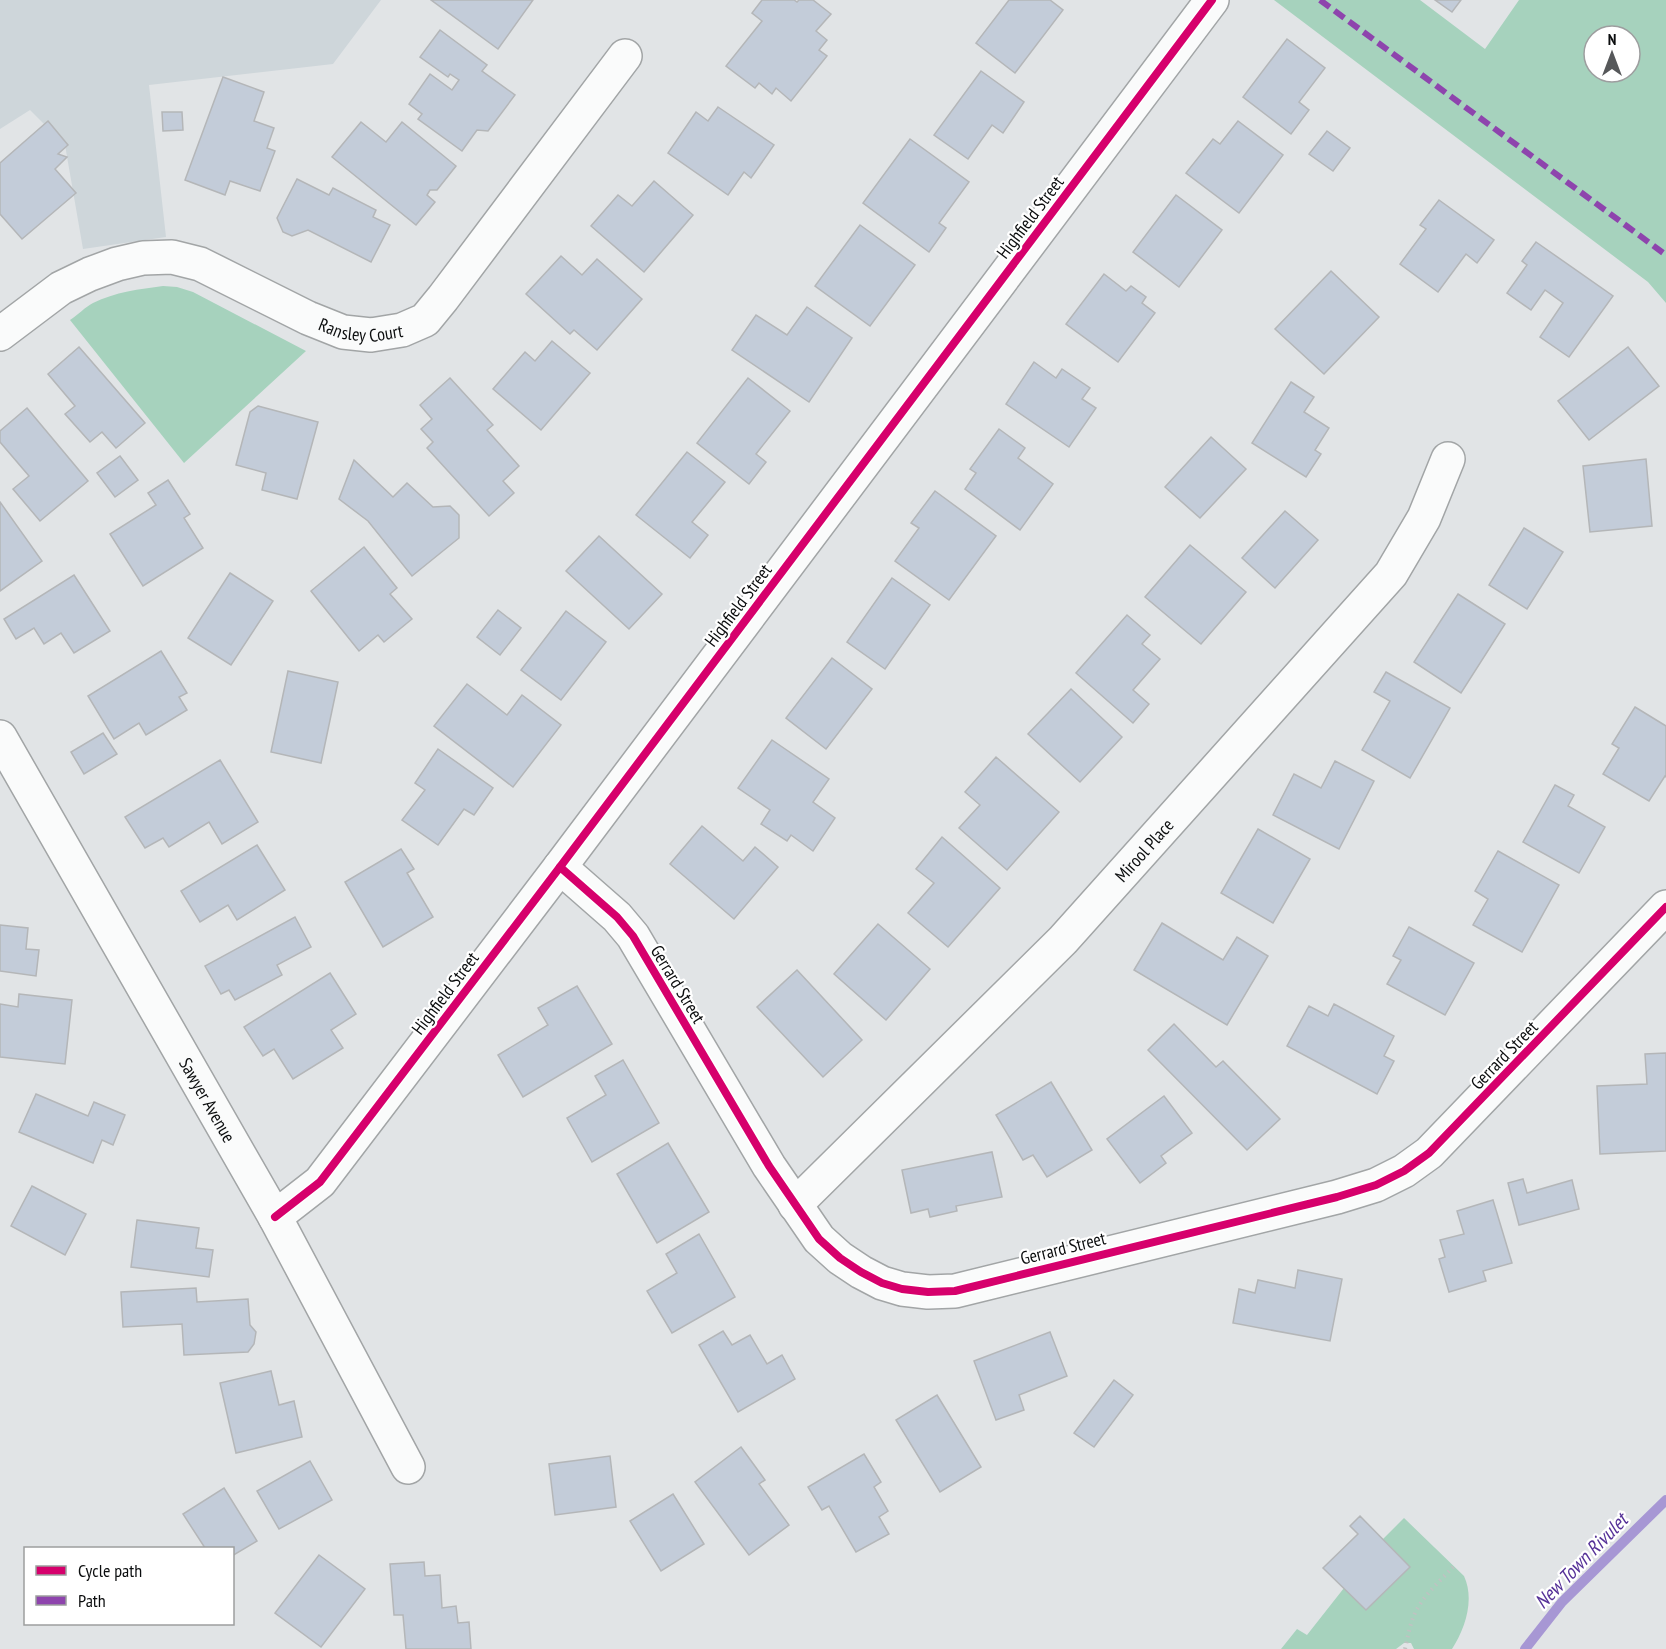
<svg xmlns="http://www.w3.org/2000/svg" width="1666" height="1649" font-family="'PT Sans Narrow',sans-serif">
<rect width="100%" height="100%" fill="#e1e4e6"/>
<path fill="#ced6da" d="M0 0H381L333 64 149 85 166 237 83 249 65 145 30 110 0 129Z"/>
<g fill="#a6d2bd" fill-rule="evenodd">
<path d="M1274 0H1420L1485 49 1519 0H1666V303L1648 282ZM1594 36H1630V72H1594Z"/>
<path d="M163 286 177 287 193 292 306 351 184 463 70 320C78 315 85 307 93 303 115 292 140 289 163 286Z"/>
<path d="M1404 1518 1464 1576C1475 1600 1465 1629 1452 1649H1414L1411 1643H1404L1396 1649H1281L1297 1629 1307 1635 1344 1588 1366 1610 1410 1567 1383 1539Z"/>
</g>
<g fill="none" stroke-linecap="round" stroke-linejoin="round">
<path stroke="#a797d4" stroke-width="10" d="M1525 1649 1562 1602 1666 1500"/>
</g>
<g fill="#c3ccd9" stroke="#b4b6b8" stroke-width="1.5">
<path d="M431 0H533L498 49Z"/>
<path d="M762 0H794L797 2 799 0H813L831 14 816 31 827 40 819 50 827 56 791 101 776 88 772 94 759 83 755 88 726 66 762 21 752 13Z"/>
<path d="M1009 0H1050L1063 10 1015 73 976 43Z"/>
<path d="M1435 0H1461L1452 12Z"/>
<path d="M440 30 487 65 482 71 515 95 488 131 477 130 462 151 418 119 422 114 409 104 430 74 452 90 459 80 450 74 448 77 420 57Z"/>
<path d="M1287 39 1325 68 1299 102 1309 110 1291 134 1243 97Z"/>
<path d="M981 71 1024 102 1003 133 992 125 968 159 934 135Z"/>
<path d="M223 77 264 92 254 121 274 128 267 148 275 151 260 191 230 181 225 195 185 180Z"/>
<path d="M718 107 774 145 751 178 744 172 728 195 668 153 696 112 708 121Z"/>
<path d="M162 112H182L183 130 163 131Z"/>
<path d="M48 121 68 145 58 154 67 157 55 169 76 193 22 239 0 214V163Z"/>
<path d="M1238 121 1283 155 1239 213 1186 173 1213 139 1220 144Z"/>
<path d="M361 122 386 142 402 122 456 166 437 190H430L427 195 435 202 416 225 332 157Z"/>
<path d="M1327 131 1350 148 1333 171 1309 154Z"/>
<path d="M910 139 969 182 939 223 946 228 929 252 863 203Z"/>
<path d="M297 179 329 195 333 188 376 210 373 217 390 225 371 262 308 230 292 236 283 232 277 218Z"/>
<path d="M654 181 693 215 644 272 591 226 618 195 632 206Z"/>
<path d="M1176 195 1222 230 1179 287 1133 252Z"/>
<path d="M1439 200 1494 240 1477 263 1466 254 1438 292 1400 264 1426 229 1420 225Z"/>
<path d="M860 225 915 265 870 326 815 286Z"/>
<path d="M1536 242 1613 296 1569 357 1540 337 1563 303 1545 290 1531 310 1507 293 1527 265 1522 261Z"/>
<path d="M561 256 582 275 597 259 642 299 597 350 574 330 570 334 526 294Z"/>
<path d="M1331 271 1379 317 1324 374 1275 329Z"/>
<path d="M1104 274 1126 291 1131 286 1146 297 1142 303 1155 313 1118 362 1066 324Z"/>
<path d="M807 307 852 338 809 402 732 350 756 315 787 335Z"/>
<path d="M552 341 590 373 541 430 493 389 525 352 535 361Z"/>
<path d="M79 347 145 423 116 448 102 432 90 442 65 414 75 406 48 374Z"/>
<path d="M1628 347 1659 386 1589 440 1558 401Z"/>
<path d="M1034 362 1056 378 1062 369 1090 388 1082 399 1096 408 1069 447 1006 404Z"/>
<path d="M450 378 493 425 487 430 519 466 503 481 514 493 489 516 427 448 433 442 421 429 432 419 420 405Z"/>
<path d="M748 378 790 411 756 454 766 462 749 484 697 443Z"/>
<path d="M1291 382 1314 397 1304 412 1329 428 1315 450 1321 454 1306 477 1252 443Z"/>
<path d="M258 406 318 422 297 499 262 490 266 473 236 465 250 412Z"/>
<path d="M27 408 88 481 40 521 13 489 29 476 0 442V431Z"/>
<path d="M999 429 1025 448 1018 458 1053 484 1020 530 965 489 976 473 970 469Z"/>
<path d="M1211 437 1246 469 1200 518 1165 487Z"/>
<path d="M687 452 725 482 692 522 708 535 690 558 636 515Z"/>
<path d="M120 456 138 480 115 497 97 473Z"/>
<path d="M1646 459 1652 526 1590 532 1583 466Z"/>
<path d="M354 460 393 497 407 483 433 507 450 506 459 515V538L412 576 368 521 339 499Z"/>
<path d="M168 480 190 514 184 518 203 548 143 586 110 534 156 505 148 493Z"/>
<path d="M935 491 996 536 949 600 895 561 919 528 911 523Z"/>
<path d="M0 502 42 561 0 591Z"/>
<path d="M1285 511 1318 540 1275 588 1242 558Z"/>
<path d="M1524 528 1563 552 1527 609 1489 585Z"/>
<path d="M599 536 662 594 629 629 566 571Z"/>
<path d="M1190 545 1246 592 1201 644 1145 597Z"/>
<path d="M364 547 397 588 390 594 412 619 384 642 378 635 359 651 311 591Z"/>
<path d="M230 573 273 601 231 665 188 638Z"/>
<path d="M74 575 110 631 74 653 61 633 44 644 34 628 16 639 4 619Z"/>
<path d="M892 578 930 605 885 669 847 642Z"/>
<path d="M1458 594 1505 624 1461 693 1414 662Z"/>
<path d="M498 610 521 628 500 655 477 637Z"/>
<path d="M566 611 606 642 561 700 521 670Z"/>
<path d="M1127 615 1150 635 1142 644 1160 659 1133 690 1149 704 1133 723 1076 673Z"/>
<path d="M161 651 187 693 179 697 187 710 146 735 139 723 114 739 88 696Z"/>
<path d="M832 658 872 689 826 749 786 718Z"/>
<path d="M288 671 338 682 321 763 271 752Z"/>
<path d="M1386 672 1450 708 1410 778 1362 750 1390 701 1374 692Z"/>
<path d="M467 684 507 715 522 695 561 725 513 787 434 726Z"/>
<path d="M1071 689 1122 737 1080 782 1028 734Z"/>
<path d="M1635 707 1666 726V777L1665 776 1649 801 1603 774 1619 748 1612 744Z"/>
<path d="M103 733 117 754 84 774 71 752Z"/>
<path d="M772 740 829 779 813 802 835 818 813 851 791 835 787 841 761 824 770 810 738 788Z"/>
<path d="M438 749 493 788 474 815 464 809 438 845 402 820 425 790 415 783Z"/>
<path d="M996 757 1059 812 1007 870 959 828 980 805 965 792Z"/>
<path d="M220 760 258 822 222 844 209 822 169 847 163 838 145 848 125 817Z"/>
<path d="M1335 761 1374 781 1339 849 1273 815 1294 774 1321 788Z"/>
<path d="M1555 785 1574 795 1568 806 1605 827 1579 873 1523 842Z"/>
<path d="M702 826 743 861 755 847 778 867 734 919 670 864Z"/>
<path d="M1258 829 1310 859 1273 923 1221 893Z"/>
<path d="M942 837 1000 888 948 947 908 913 934 883 916 869Z"/>
<path d="M257 845 285 890 237 920 228 905 200 922 181 891Z"/>
<path d="M401 849 414 869 407 873 433 917 383 947 345 882Z"/>
<path d="M1498 851 1559 885 1522 952 1473 925 1488 899 1475 891Z"/>
<path d="M295 917 311 947 277 965 282 975 235 1000 229 990 221 994 205 966Z"/>
<path d="M1162 923 1223 960 1237 937 1268 956 1227 1025 1134 970Z"/>
<path d="M878 924 930 969 886 1020 834 974Z"/>
<path d="M0 925 28 928 26 949 39 950 36 976 0 971Z"/>
<path d="M1409 927 1474 963 1445 1015 1387 984 1401 960 1393 956Z"/>
<path d="M797 970 862 1040 823 1077 757 1007Z"/>
<path d="M330 973 356 1014 331 1030 343 1048 293 1079 274 1049 263 1056 244 1027Z"/>
<path d="M577 986 612 1044 523 1097 498 1055 548 1025 538 1008Z"/>
<path d="M19 994 72 1000 65 1064 0 1057V1004L18 1007Z"/>
<path d="M1334 1004 1394 1036 1384 1056 1394 1061 1377 1094 1287 1046 1309 1006 1328 1016Z"/>
<path d="M1174 1024 1216 1067 1223 1061 1280 1119 1247 1150 1148 1050Z"/>
<path d="M1666 1053V1151L1600 1154 1597 1086 1647 1084 1645 1054Z"/>
<path d="M623 1060 659 1123 592 1162 567 1118 606 1095 595 1076Z"/>
<path d="M1051 1082 1092 1150 1047 1177 1033 1155 1023 1160 996 1115Z"/>
<path d="M36 1094 88 1116 94 1102 125 1115 113 1145 102 1140 93 1163 19 1132Z"/>
<path d="M1164 1096 1192 1133 1161 1156 1166 1163 1140 1183 1107 1139Z"/>
<path d="M668 1143 709 1212 657 1243 617 1174Z"/>
<path d="M992 1152 1002 1197 956 1206 957 1211 930 1217 928 1209 911 1213 902 1170Z"/>
<path d="M1523 1179 1527 1193 1572 1180 1579 1209 1519 1225 1508 1183Z"/>
<path d="M32 1186 86 1214 65 1255 11 1226Z"/>
<path d="M1493 1200 1512 1263 1483 1271 1486 1281 1449 1292 1439 1259 1445 1257 1440 1240 1464 1234 1457 1211Z"/>
<path d="M137 1220 199 1228 196 1248 213 1250 209 1277 131 1267Z"/>
<path d="M699 1234 735 1297 672 1333 647 1291 677 1273 666 1254Z"/>
<path d="M1298 1270 1342 1279 1330 1341 1233 1323 1239 1289 1255 1293 1258 1280 1295 1288Z"/>
<path d="M196 1288 197 1302 248 1299 250 1325 256 1332 254 1344 248 1352 184 1355 182 1324 123 1327 121 1292Z"/>
<path d="M723 1331 732 1345 750 1335 767 1364 782 1355 795 1379 738 1412 699 1345Z"/>
<path d="M1050 1332 1067 1376 1019 1395 1024 1410 996 1420 974 1361Z"/>
<path d="M271 1371 279 1405 294 1401 302 1437 236 1453 220 1383Z"/>
<path d="M1114 1380 1133 1395 1094 1447 1074 1433Z"/>
<path d="M937 1395 981 1467 940 1492 896 1420Z"/>
<path d="M741 1447 765 1480 759 1484 789 1525 749 1555 695 1482Z"/>
<path d="M864 1454 881 1482 874 1487 888 1511 879 1517 889 1534 856 1552 829 1506 822 1510 808 1487Z"/>
<path d="M610 1456 616 1507 555 1515 549 1464Z"/>
<path d="M310 1461 332 1500 279 1529 257 1491Z"/>
<path d="M224 1488 257 1541 232 1556V1548H205L183 1514Z"/>
<path d="M673 1494 704 1544 661 1571 630 1521Z"/>
<path d="M1360 1516 1410 1567 1366 1610 1323 1568 1358 1534 1350 1526Z"/>
<path d="M319 1555 365 1589 321 1647 275 1613Z"/>
<path d="M424 1562 425 1576 440 1575 442 1608 456 1606 458 1623 469 1622 471 1649H406L403 1615H394L390 1564Z"/>
</g>
<g fill="none" stroke-linecap="round" stroke-linejoin="round">
<defs>
<g id="minor">
<path id="s1" d="M0 334 61 288 90 274 117 264 143 258 172 257 200 264 308 318 343 332 371 335 402 330 425 320 443 298 625 56"/>
<path id="s2" d="M0 737 275 1217 408 1467"/>
<path d="M560 867 617 917 633 936 769 1166 819 1239 840 1258 861 1272 882 1283 902 1289 928 1292 955 1291 1337 1197 1376 1185 1404 1171 1429 1153 1666 907"/>
<path id="s3" d="M795 1205 1063 940 1391 574 1424 518 1448 459"/>
<path d="M275 1217 320 1182 560 867 1212 0"/>
</g>
</defs>
<use href="#minor" stroke="#a2a5a6" stroke-width="36"/>
<path stroke="#c0c2c2" stroke-width="4" stroke-dasharray="1.5 4.5" stroke-linecap="butt" d="M1405 1649C1408 1636 1410 1623 1416 1611 1425 1594 1441 1580 1454 1566"/>
<use href="#minor" stroke="#fafbfb" stroke-width="33"/>
<path stroke="#8e44ad" stroke-width="6" stroke-dasharray="12 6" stroke-linecap="butt" d="M1320 0 1666 255"/>
<defs>
<g id="cycleway">
<path d="M560 867 617 917 633 936 769 1166 819 1239 840 1258 861 1272 882 1283 902 1289 928 1292 955 1291 1337 1197 1376 1185 1404 1171 1429 1153 1666 907"/>
<path d="M275 1217 320 1182 560 867 1212 0"/>
</g>
</defs>
<use href="#cycleway" stroke="#fff" stroke-width="11"/>
<use href="#cycleway" stroke="#d6006c" stroke-width="8"/>
</g>
<g text-anchor="middle" dominant-baseline="central" stroke-width="4.5" stroke-linejoin="round" paint-order="stroke">
<g font-size="18" fill="#0b0d0e" stroke="#fff">
<text transform="translate(1030 217) rotate(-53)">Highfield Street</text>
<text stroke="none"><textPath href="#s1" startOffset="398">Ransley Court</textPath></text>
<text transform="translate(738 605) rotate(-53)">Highfield Street</text>
<text stroke="none"><textPath href="#s3" startOffset="498">Mirool Place</textPath></text>
<text transform="translate(678 984) rotate(59)">Gerrard Street</text>
<text transform="translate(445 993) rotate(-53)">Highfield Street</text>
<text transform="translate(1504 1055) rotate(-46)">Gerrard Street</text>
<text stroke="none"><textPath href="#s2" startOffset="418">Sawyer Avenue</textPath></text>
<text transform="translate(1063 1248) rotate(-14)">Gerrard Street</text>
</g>
<g font-size="20" font-style="italic" fill="#563298" stroke="#fff">
<text transform="translate(1581 1561) rotate(-46)">New Town Rivulet</text>
</g>
</g>
<rect x="24" y="1547" width="210" height="78" fill="#ffffff" stroke="#9d9e9f" stroke-width="1.5"/>
<rect x="36" y="1566" width="30" height="9" fill="#d6006c" stroke="#9d9e9f" stroke-width="1.5"/>
<text x="78" y="1577" font-size="18" fill="#0b0d0e">Cycle path</text>
<rect x="36" y="1596" width="30" height="9" fill="#8e44ad" stroke="#9d9e9f" stroke-width="1.5"/>
<text x="78" y="1607" font-size="18" fill="#0b0d0e">Path</text>
<g transform="translate(1612 54)"><circle r="28" fill="#ffffff" stroke="#9d9e9f" stroke-width="1.5"/>
<path d="M0-4.5L10 22L0 15L-10 22Z" fill="#56585a"/>
<text y="-9" font-size="16" font-weight="bold" text-anchor="middle" fill="#0b0d0e">N</text>
</g>
</svg>
